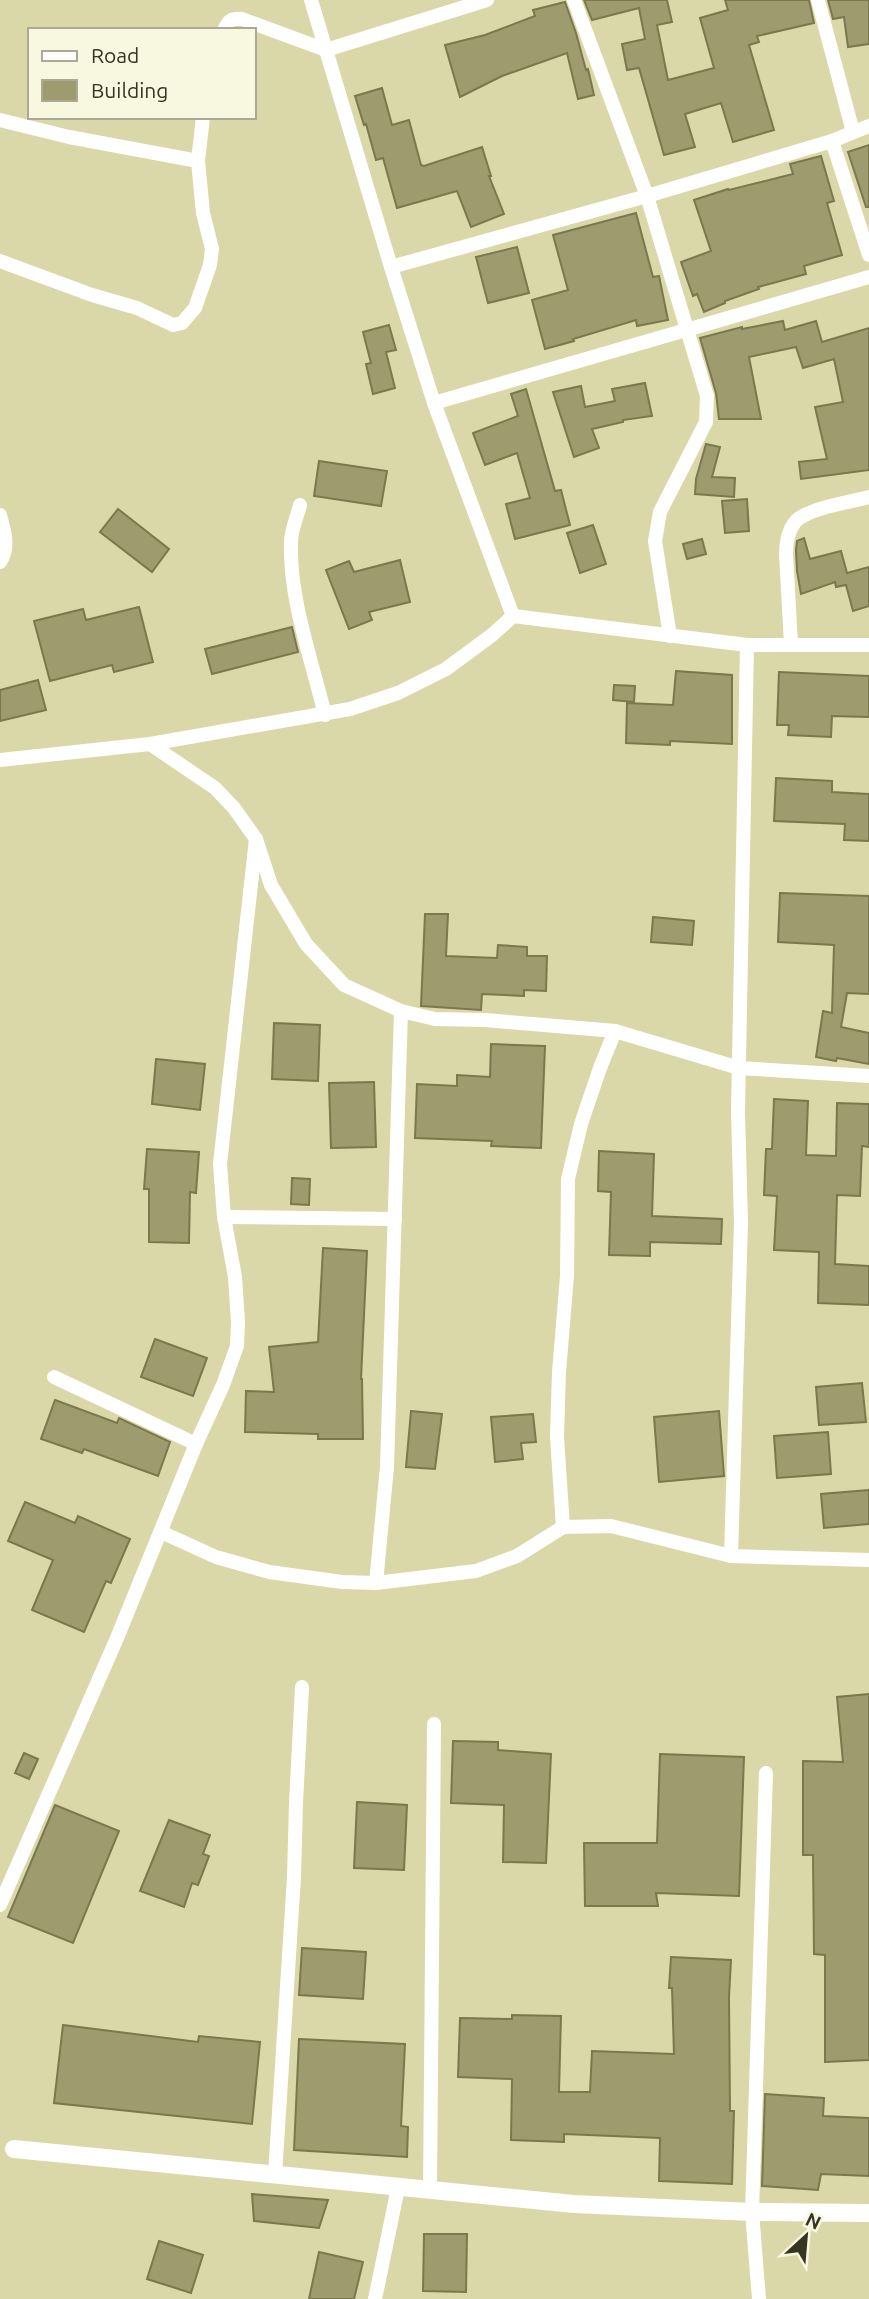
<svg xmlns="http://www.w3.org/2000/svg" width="869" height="2299" font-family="Ubuntu,sans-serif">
<rect width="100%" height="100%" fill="#dad8a9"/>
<g fill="#9e9c6f" stroke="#7a784c" stroke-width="2">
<path d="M584 0H667L672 22 657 25 668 80 714 68 700 18 728 10 725 0H809L814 23 757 36 759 42 749 45 774 130 733 142 721 103 685 114 695 147 664 155 639 68 627 70 622 44 645 39 639 8 592 20Z"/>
<path d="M828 0H869V44L848 47 844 17 833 19Z"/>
<path d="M565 2 576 33 586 70 588 69 594 95 578 99 567 53 502 76 460 97 445 45 485 35 535 16 533 10Z"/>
<path d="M382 88 392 125 409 120 421 165 424 166 482 147 491 176H489L504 214 471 227 457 191 397 208 383 158 376 160 366 124 364 125 355 96Z"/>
<path d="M869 145V207H866L848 152Z"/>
<path d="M821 156 834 201 827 203 842 255 804 266 806 274 758 287 759 289 725 301V303L704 312 697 294 693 296 681 262 711 251 694 200 728 189 729 190 793 174 790 164Z"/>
<path d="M636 213 653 277 659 276 668 320 637 326 636 320 573 339 574 341 545 349 532 300 568 290 553 235Z"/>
<path d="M517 247 529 293 488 303 476 257Z"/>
<path d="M783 321 785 330 816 321 822 342 869 328V470L801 479 799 462 827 459 815 407 843 402 834 359 803 368 796 347 749 357 761 419H719L716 393 700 338 742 327V329Z"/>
<path d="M389 325 396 350 386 352 395 388 373 394 366 364 371 363 363 332Z"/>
<path d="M645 383 652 416 623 420V422L592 429 599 448 574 457 553 392 581 386 585 407 615 401 612 389Z"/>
<path d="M526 389 555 491 561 490 570 525 515 539 506 504 530 498 517 453 485 465 473 433 518 416 511 394Z"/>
<path d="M706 444 720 447 712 477 735 478 734 497 695 494 696 479Z"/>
<path d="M319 461 387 471 381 506 314 496Z"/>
<path d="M747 499 749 531 725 533 722 501Z"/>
<path d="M118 509 169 549 152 572 100 532Z"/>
<path d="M593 525 606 564 580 573 567 533Z"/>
<path d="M804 538 810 559 841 551 847 573 869 567V606L853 611 846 585 836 587 835 582 801 594 797 571 796 550 797 541Z"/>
<path d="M702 539 706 554 687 559 683 544Z"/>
<path d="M400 560 410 602 369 612 372 620 349 629 326 570 349 561 354 572Z"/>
<path d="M139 607 153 662 114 672 112 665 50 681 34 621 83 609 86 620Z"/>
<path d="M292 627 298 652 212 674 205 649Z"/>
<path d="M676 671 732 675V744L670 741V745L626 743 627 703 673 705Z"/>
<path d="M779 672 869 676V717L832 716 831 737 788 735 789 725H777Z"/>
<path d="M38 680 46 710 0 721V690Z"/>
<path d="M614 685 635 686 634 702 613 700Z"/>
<path d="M776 778 832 781V792L869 794V841L844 840 845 824 774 821Z"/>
<path d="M780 893 869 896V994L847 993 841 1027 869 1033V1064L837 1058 836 1061 816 1057 823 1011 832 1013 834 945 778 942Z"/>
<path d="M425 914H448L446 956 497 958 498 945 527 947V956H547L546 991 524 990V996L482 994 481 1010 421 1006Z"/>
<path d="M653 917 694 921 692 945 651 942Z"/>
<path d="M274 1023 320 1025 318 1081 272 1079Z"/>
<path d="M491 1044 545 1046 541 1148 491 1146 492 1141 415 1138 417 1084 457 1086V1075L490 1077Z"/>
<path d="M156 1059 205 1064 200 1110 152 1104Z"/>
<path d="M374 1082 376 1147 331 1148 329 1083Z"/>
<path d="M774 1099 808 1101 806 1155 836 1156 837 1103 869 1104V1147L862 1146 860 1196 837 1195 835 1264 869 1266V1305L818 1303 819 1252 774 1250 777 1196 764 1195 766 1149H772Z"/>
<path d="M147 1149 199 1152 196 1193 190 1192 189 1243 149 1242V1189H144Z"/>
<path d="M599 1151 654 1154 652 1216 722 1219 721 1244 650 1242V1256L609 1255 611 1192 598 1191Z"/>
<path d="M292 1178 310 1179 309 1205 291 1204Z"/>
<path d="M323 1248 367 1251 361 1379H362L363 1439H318V1434L245 1432 246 1391 274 1392 269 1347 318 1342Z"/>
<path d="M155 1339 207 1358 193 1396 141 1377Z"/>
<path d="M862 1383 866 1422 819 1425 816 1387Z"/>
<path d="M55 1400 117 1423 119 1418 170 1442 158 1476 84 1449 82 1453 41 1439Z"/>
<path d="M411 1411 442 1414 435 1469 406 1467Z"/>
<path d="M719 1411 724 1476 659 1482 654 1417Z"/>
<path d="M533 1414 536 1442 521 1443 523 1459 495 1462 491 1417Z"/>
<path d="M828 1432 831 1474 777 1478 774 1436Z"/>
<path d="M869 1490V1524L824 1528 821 1494Z"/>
<path d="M25 1502 75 1523 78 1516 130 1539 111 1583 106 1581 84 1632 32 1610 53 1560 8 1541Z"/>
<path d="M869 1694V2060L825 2062V1955L814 1954 813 1855H803V1761L843 1762 837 1697Z"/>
<path d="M453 1741 498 1742V1750L551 1754 546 1863 503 1862 504 1805 451 1803Z"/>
<path d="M24 1753 38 1759 29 1779 15 1773Z"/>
<path d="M660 1754 744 1757 739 1896 656 1893 658 1906H585L584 1843H657Z"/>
<path d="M357 1802 407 1805 404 1870 354 1868Z"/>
<path d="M55 1805 119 1831 73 1943 8 1917Z"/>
<path d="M169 1820 210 1835 203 1854 209 1856 198 1885 192 1883 184 1907 140 1891Z"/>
<path d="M302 1948 366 1952 363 1999 299 1995Z"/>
<path d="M671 1957 731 1960 729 1997 730 2111H734L732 2184 659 2181 660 2138 564 2134V2142L511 2140 512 2079 458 2077 460 2018 512 2019V2015L561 2016 559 2092H590L592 2051 674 2054 672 1988H669Z"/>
<path d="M63 2025 198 2042 199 2036 260 2042 252 2124 54 2103Z"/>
<path d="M299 2039 405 2044 401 2126 408 2127 407 2157 294 2150Z"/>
<path d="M765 2094 824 2098 823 2116 869 2118V2176L821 2174 818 2190 762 2186Z"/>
<path d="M252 2194 328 2200 319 2228 254 2221Z"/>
<path d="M424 2234H467L466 2292 423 2291Z"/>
<path d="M159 2241 203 2255 191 2293 147 2279Z"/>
<path d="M319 2252 363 2262 354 2299H309Z"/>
</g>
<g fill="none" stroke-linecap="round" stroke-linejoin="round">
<g stroke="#fff" stroke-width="14">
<path d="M311 0 391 267 434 403 513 616"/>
<path d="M574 0 647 196 707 396 706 422 660 512 655 541 670 636"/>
<path d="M818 0 853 132"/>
<path d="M224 30C229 20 231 18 242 19L326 50 487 0"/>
<path d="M0 120 69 137 198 161"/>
<path d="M832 141 869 255"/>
<path d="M0 261 92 295 137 308 173 325 182 323 195 308 210 265 212 249 203 213 198 161 203 117"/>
<path d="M391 267 647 196 832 141 869 126"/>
<path d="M434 403 869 277"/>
<path d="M300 505C297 517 291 530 291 542 289 598 312 661 325 715"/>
<path d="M0 515C4 531 10 547 0 562"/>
<path d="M513 616 747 645H869"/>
<path d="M791 644 786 554C786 543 788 531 795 522 807 508 851 502 869 497"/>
<path d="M150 744 215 788 234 808 256 839 271 885 306 944 344 985 401 1011 435 1019 485 1020 615 1031 739 1068 869 1076"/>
<path d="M0 760 150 744 350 709 398 693 446 669 492 635 513 616"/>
<path d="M224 1217 395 1219"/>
<path d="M54 1377 196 1444"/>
<path d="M563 1527 557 1437 559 1372 567 1276 568 1179 581 1124 600 1068 615 1031"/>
<path d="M161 1532 216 1557 269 1572 342 1582 376 1583 476 1571 517 1556 563 1527 611 1526 731 1556 869 1560"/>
<path d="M731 1556 741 1223 738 1112 747 645"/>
<path d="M376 1583 387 1467 401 1011"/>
<path d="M0 1905 117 1638 196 1444 223 1385 237 1346 238 1322 235 1277 224 1217 220 1164 256 839"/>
<path d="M275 2175 294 1877 296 1803 302 1687"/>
<path d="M430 2191 434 1724"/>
<path d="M375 2299 398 2188"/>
<path d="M759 2299 752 2212 766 1773"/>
</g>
<path stroke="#fff" stroke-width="18" d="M14 2149 574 2204 752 2212 869 2213"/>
</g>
<rect x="28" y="28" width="228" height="91" fill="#f8f7e0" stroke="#aaa994" stroke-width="2"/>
<rect x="42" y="51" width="35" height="10" fill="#ffffff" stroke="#aaa994" stroke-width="2"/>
<text x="91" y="63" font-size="21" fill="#363522">Road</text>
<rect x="42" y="80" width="35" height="21" fill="#9e9c6f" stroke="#aaa994" stroke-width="2"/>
<text x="91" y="98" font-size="21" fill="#363522">Building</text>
<g transform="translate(806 2236) rotate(26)" stroke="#f8f7e0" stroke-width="5" paint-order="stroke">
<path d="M0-5L12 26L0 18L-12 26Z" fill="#363522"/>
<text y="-10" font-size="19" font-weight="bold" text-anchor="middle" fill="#363522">N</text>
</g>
</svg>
